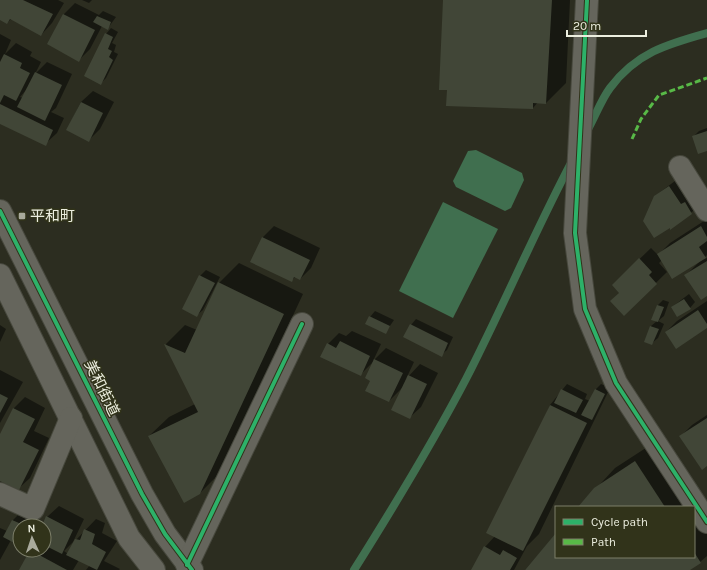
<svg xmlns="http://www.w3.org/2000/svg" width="707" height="570" font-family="Karla,'Noto Sans JP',sans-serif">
<rect width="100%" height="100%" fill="#2c2d20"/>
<g fill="#406f4f">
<path d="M476 150 522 173 524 180 511 208 505 211 456 187 453 181 468 151Z"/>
<path d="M443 202 498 229 453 318 399 291Z"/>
</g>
<g fill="#0007" fill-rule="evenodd">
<path d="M0 0H58L64 3 52 23 41 35 11 19 7 23 0 19Z"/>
<path d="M82 0H92L89 3Z"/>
<path d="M444 0H570L566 83 546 103 538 102 533 108 448 89Z"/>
<path d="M75 3 99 15 103 11 116 17 108 28 102 26 90 49 79 60 63 15Z"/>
<path d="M111 28 118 32 112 43 116 45 114 52 118 54 106 78 101 83 106 34Z"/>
<path d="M0 34 11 40 5 54 16 43 32 52 30 56 41 62 35 74 47 62 72 74 56 108 51 112 64 118 57 133 45 144 0 123ZM27 89 23 98 20 97Z"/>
<path d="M93 91 114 102 100 129 89 140 67 130 81 102Z"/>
<path d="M707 128V150L694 136 699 131Z"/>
<path d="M675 181 687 200 691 197 697 208 671 228 655 196Z"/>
<path d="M707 219V255L703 259 707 258V295L686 275 699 262 662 260 659 263 667 272 624 314 621 292 624 274 651 248 658 255 670 243Z"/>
<path d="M274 226 320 248 311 268 300 279 295 277 292 280 252 261 263 237Z"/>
<path d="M239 263 303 294 219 474 199 494 149 436 169 417 195 404 166 344 185 325 197 330 219 283Z"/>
<path d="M206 270 220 277 203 310 197 315 184 308 200 276Z"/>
<path d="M689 294 695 302 690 308 672 307Z"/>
<path d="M663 300 669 302 664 316 658 321 664 324 658 338 652 343 651 326 657 321 658 305Z"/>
<path d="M707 301V327L666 332 677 321Z"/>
<path d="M375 311 394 320 385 333 370 317Z"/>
<path d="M416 319 453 337 447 350 441 355 411 325Z"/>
<path d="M0 325 6 329 0 342Z"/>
<path d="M352 331 381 344 373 361 386 348 414 362 406 379 420 364 438 373 421 407 409 418 403 387 389 401 372 380 373 362 360 375 328 344 339 333 346 336Z"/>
<path d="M0 370 23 382 0 423Z"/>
<path d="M567 384 587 394 585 399 590 401 596 389 601 384 610 388 539 534 527 546 514 570H472L485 547 495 536 550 405Z"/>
<path d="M25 397 45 408 34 431 49 438 30 478 18 489 0 480V436L13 409Z"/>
<path d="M707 415V465L681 436 692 425Z"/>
<path d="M655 442 707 523V556L700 562 689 570H525L556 534V557H694V507H579L615 468Z"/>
<path d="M59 506 84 519 73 542 64 551 68 554 76 540 96 519 105 523 102 533 117 541 104 561 120 569 119 570H86L90 565 79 560 73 570H20L31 550H44L43 526 47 517Z"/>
<path d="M18 515 34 522 32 526H20V544L11 540 0 560V528L7 531 13 520Z"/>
</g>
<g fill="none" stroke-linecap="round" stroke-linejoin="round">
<g stroke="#406f4f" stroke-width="8">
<path d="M587 131C595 117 601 100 610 88 636 53 667 44 707 33"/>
<path d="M354 570C393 508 432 444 466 379 503 307 534 233 572 161"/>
</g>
</g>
<g fill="#414637">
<path d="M0 0H23L53 14 41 36 10 19 7 24 0 20Z"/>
<path d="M443 0H552L546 104 533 103V109L446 106 447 90H439Z"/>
<path d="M63 14 95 30 79 62 47 44Z"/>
<path d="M97 16 111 22 108 30 93 22Z"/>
<path d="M105 33 113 37 108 49 112 51 109 57 113 60 101 85 84 76Z"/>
<path d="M4 54 22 63 20 68 30 73 16 101 4 95 0 103V62Z"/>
<path d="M35 72 62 85 45 121 17 107Z"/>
<path d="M81 102 103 113 89 142 66 130Z"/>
<path d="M0 104 53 130 46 146 0 124Z"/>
<path d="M707 131V151L698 154 692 136Z"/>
<path d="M669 186 681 204 685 202 692 214 670 230V228L654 238 643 221 654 196Z"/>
<path d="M701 226 707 237V241L699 247 706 258 672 279 657 254Z"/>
<path d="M262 237 310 260 300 280 294 277 292 282 250 262Z"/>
<path d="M639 258 652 272 649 275 657 284 624 316 610 301 619 293 612 285Z"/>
<path d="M707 261V296L701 300 684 275Z"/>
<path d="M199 275 215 283 197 317 182 309Z"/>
<path d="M218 282 284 314 200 494 184 503 148 436 198 412 164 344 185 353Z"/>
<path d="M684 299 691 309 677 317 671 307Z"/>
<path d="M657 305 664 307 658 322 651 320Z"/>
<path d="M698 310 707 324V328L676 349 665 332Z"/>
<path d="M369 316 390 326 386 334 365 324Z"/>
<path d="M410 324 448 343 442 357 403 337Z"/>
<path d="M650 326 659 329 652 345 644 342Z"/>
<path d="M340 341 370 356 361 376 320 357 327 343 336 348Z"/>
<path d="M374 359 403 373 389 402 365 391 370 381 365 378Z"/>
<path d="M408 375 427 384 410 419 391 410Z"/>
<path d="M561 389 583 400 576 413 554 403Z"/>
<path d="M595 389 605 394 592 420 581 415Z"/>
<path d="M0 394 8 398 0 413Z"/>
<path d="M550 405 587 423 523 551 486 533Z"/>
<path d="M13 408 35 419 23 442 39 450 19 490 0 481V434Z"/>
<path d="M707 418V466L702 470 679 436Z"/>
<path d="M635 461 665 507H578L594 488Z"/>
<path d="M46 516 73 530 62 554 44 545V526H42Z"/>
<path d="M12 520 26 526H20V546L3 537Z"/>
<path d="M84 529 95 534 92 544 106 552 97 570 66 555 75 539 80 540Z"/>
<path d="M556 533V557H694V552L701 563 690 570H525Z"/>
<path d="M484 546 500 555 503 550 517 558 510 570H471Z"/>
<path d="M30 550 67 570H19Z"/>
</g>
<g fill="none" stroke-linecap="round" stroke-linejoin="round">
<defs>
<g id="minor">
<path d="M587 0 575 233 585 309 616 383 707 522"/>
<path d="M680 167 707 210"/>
<path d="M0 211 142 494 165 534 192 570"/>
<path d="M0 275 129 538 154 570"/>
<path d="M0 494 33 509 71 418"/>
<path d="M187 565 302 324"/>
</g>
</defs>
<use href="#minor" stroke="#47483d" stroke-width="24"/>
<use href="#minor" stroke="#65655c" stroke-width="22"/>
<path stroke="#58b947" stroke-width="3" stroke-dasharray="6 3" stroke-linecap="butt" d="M632 139 641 119 659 95 707 78"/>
<defs>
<g id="cycleway">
<path d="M587 0 575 233 585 309 616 383 707 522"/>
<path d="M0 211 142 494 165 534 192 570"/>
<path d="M187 565 302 324"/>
</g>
</defs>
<use href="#cycleway" stroke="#31331a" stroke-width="6"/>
<use href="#cycleway" stroke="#2db169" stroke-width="4"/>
</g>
<rect fill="#a9aa9c" stroke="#31331a" stroke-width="1.5" x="18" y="212" width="8" height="8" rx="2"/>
<g text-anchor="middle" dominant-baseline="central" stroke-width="3" stroke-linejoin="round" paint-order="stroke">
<g font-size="15" fill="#eceedf" stroke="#31331a" text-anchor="start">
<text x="30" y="216">平和町</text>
</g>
<g font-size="15" fill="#eceedf" stroke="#31331a">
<text transform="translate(102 388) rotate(64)">美和街道</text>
</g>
</g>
<rect x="555" y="506" width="140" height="52" fill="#31331a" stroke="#7c7e69"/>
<rect x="563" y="519" width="20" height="6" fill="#2db169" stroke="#7c7e69"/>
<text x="591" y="526" font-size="12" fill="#eceedf">Cycle path</text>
<rect x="563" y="539" width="20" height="6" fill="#58b947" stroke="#7c7e69"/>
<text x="591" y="546" font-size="12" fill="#eceedf">Path</text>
<g transform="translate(32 538) rotate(357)"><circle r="19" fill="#31331a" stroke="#7c7e69"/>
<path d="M0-3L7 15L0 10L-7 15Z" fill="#a9aa9c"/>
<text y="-6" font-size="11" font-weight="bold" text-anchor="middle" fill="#eceedf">N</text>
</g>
<path d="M567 30v6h79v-6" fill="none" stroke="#eceedf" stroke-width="2"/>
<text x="573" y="30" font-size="12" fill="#eceedf" stroke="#31331a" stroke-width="3" paint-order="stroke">20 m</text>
</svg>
